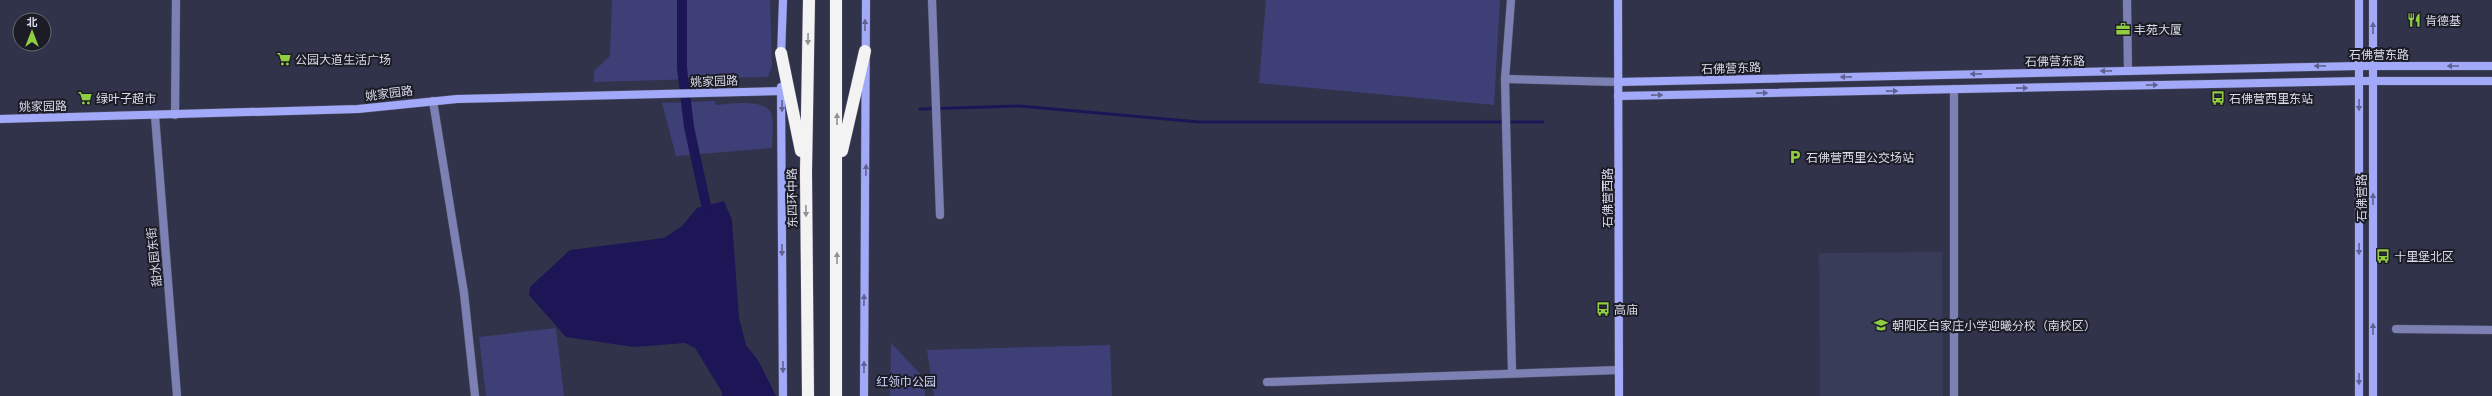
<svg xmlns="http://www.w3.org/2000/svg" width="2492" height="396" font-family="'Golos Text','Noto Sans SC',sans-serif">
<rect width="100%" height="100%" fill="#31334a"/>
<path fill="#393c59" d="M1942 252 1943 396H1820L1819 253Z"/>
<g fill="#3e3f77">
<path d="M612 0H770L772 66 768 77 594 82V71L610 56Z"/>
<path d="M1266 0H1500L1494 105 1259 83Z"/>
<path d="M715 101 716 105C730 104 770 97 772 117 774 127 772 138 772 148L676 156 662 103Z"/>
<path d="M556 328 564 396H486L479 337Z"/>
<path d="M891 343 924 378 925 396H890Z"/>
<path d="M1110 345 1112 396H934L927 350Z"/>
</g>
<path fill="#1d1656" d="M724 201 732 220 739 318 746 345 758 360 776 396H722V392L695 348 685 343 634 347 566 337 529 295 530 287 570 250 664 238 682 226 697 208Z"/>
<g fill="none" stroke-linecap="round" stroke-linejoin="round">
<path stroke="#1d1656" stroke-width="3" d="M920 109 1020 106 1199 122H1543"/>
<path stroke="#1d1656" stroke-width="10" d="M682 0V68L689 127 706 205"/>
<defs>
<g id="street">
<path d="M932 0 940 215"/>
<path d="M1511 0 1505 79 1512 372"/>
<path d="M2127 0 2128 71"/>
<path d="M1505 79 1618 82"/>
<path d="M1954 89V396"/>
<path d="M433 101 464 293 475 396"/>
<path d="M175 115 176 0"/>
<path d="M155 116 177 396"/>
<path d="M2396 329 2492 330"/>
<path d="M1267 382 1619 370"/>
</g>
<g id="secondary">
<path d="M1618 0 1619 396"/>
<path d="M2359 0V396"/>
<path d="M781 57 783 0"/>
<path d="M1618 82 2359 66H2492"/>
<path d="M781 87 783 396"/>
<path d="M1618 96 2359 81H2492"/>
<path d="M0 119 358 109 457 99 782 91"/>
<path d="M864 396 866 0"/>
<path d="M2373 396V0"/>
</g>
<g id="highway">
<path d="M781 53 801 151"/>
<path d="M842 151 865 51"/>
<path d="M808 396 806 172 809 0"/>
<path d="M836 396V0"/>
</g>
</defs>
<use href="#street" stroke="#4f5167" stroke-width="9"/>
<use href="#secondary" stroke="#4f5167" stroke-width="9"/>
<use href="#highway" stroke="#4f5167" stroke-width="13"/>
<use href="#street" stroke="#7c80b2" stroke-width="8"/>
<use href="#secondary" stroke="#a3a9f9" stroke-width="8"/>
<use href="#highway" stroke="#f3f3f3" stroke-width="12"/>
</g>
<defs><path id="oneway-solid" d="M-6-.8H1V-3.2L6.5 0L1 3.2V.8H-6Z"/></defs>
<g fill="#5f6290">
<use href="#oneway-solid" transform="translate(865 25) rotate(-89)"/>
<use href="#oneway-solid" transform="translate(2373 28) rotate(-90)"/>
<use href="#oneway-solid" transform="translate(2320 66) rotate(179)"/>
<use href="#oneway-solid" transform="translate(2453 66) rotate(-180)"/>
<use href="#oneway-solid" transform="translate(2106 71) rotate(179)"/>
<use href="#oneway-solid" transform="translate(1976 74) rotate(179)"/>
<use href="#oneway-solid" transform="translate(1846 77) rotate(179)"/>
<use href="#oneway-solid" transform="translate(2152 85) rotate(-1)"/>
<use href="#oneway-solid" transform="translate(2022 88) rotate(-1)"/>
<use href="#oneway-solid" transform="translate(1892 91) rotate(-1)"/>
<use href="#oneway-solid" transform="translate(1762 93) rotate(-1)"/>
<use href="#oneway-solid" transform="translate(1657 95) rotate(-1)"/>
<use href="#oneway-solid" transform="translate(2359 105) rotate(90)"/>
<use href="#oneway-solid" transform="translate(782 106) rotate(90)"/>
<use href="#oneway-solid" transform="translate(866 170) rotate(-89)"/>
<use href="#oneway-solid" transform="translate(2373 199) rotate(-90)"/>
<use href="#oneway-solid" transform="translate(2359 249) rotate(90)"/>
<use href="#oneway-solid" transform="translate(782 250) rotate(90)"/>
<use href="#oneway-solid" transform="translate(864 300) rotate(-89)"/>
<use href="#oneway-solid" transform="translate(2373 329) rotate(-90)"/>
<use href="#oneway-solid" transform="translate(783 367) rotate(90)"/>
<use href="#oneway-solid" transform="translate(864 367) rotate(-90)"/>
<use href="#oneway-solid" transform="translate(2359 379) rotate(90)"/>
</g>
<g fill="#929297">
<use href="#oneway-solid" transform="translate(808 39) rotate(91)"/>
<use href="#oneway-solid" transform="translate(837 119) rotate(-90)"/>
<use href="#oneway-solid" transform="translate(806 211) rotate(89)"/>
<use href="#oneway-solid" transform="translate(837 258) rotate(-90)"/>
</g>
<defs>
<symbol id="restaurant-bare" viewBox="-9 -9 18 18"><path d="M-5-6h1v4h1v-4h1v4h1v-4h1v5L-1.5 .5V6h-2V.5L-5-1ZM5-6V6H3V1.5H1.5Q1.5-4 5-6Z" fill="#90cd41" stroke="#1b1c26" stroke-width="2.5" paint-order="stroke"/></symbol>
<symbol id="office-bare" viewBox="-9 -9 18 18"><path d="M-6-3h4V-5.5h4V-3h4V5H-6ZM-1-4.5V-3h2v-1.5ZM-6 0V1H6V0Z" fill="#90cd41" stroke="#1b1c26" stroke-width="2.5" paint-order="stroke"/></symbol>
<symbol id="supermarket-bare" viewBox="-9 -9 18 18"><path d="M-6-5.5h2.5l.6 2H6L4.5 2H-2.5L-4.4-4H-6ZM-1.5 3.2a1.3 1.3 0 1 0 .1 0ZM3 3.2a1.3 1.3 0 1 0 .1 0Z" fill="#90cd41" stroke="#1b1c26" stroke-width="2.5" paint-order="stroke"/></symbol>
<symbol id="bus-bare" viewBox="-9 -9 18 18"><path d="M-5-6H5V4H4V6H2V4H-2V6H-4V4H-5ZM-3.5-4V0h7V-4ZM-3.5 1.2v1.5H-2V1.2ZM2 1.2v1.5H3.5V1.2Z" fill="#90cd41" stroke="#1b1c26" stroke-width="2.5" paint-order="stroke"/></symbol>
<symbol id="parking-bare" viewBox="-9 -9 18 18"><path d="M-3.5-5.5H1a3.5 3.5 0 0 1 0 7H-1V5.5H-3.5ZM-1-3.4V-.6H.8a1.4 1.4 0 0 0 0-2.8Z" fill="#90cd41" stroke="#1b1c26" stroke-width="2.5" paint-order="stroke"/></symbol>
<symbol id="school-bare" viewBox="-9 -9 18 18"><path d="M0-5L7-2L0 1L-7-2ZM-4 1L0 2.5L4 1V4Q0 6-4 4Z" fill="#90cd41" stroke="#1b1c26" stroke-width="2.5" paint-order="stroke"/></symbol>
</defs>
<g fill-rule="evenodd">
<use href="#restaurant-bare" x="2404" y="10" width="20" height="20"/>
<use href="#office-bare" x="2113" y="19" width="20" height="20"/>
<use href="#supermarket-bare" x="274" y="49" width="20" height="20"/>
<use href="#supermarket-bare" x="75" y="88" width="20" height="20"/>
<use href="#bus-bare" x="2208" y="88" width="20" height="20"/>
<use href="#parking-bare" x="1785" y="147" width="20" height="20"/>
<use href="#bus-bare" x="2373" y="246" width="20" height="20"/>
<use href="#bus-bare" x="1593" y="299" width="20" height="20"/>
<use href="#school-bare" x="1871" y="315" width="20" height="20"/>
</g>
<g text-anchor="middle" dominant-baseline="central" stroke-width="4" stroke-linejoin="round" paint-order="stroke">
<g font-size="12" fill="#d9dbea" stroke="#1b1c26" text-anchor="start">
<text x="2425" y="20">肯德基</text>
<text x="2134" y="29">丰苑大厦</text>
<text x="295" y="59">公园大道生活广场</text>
<text x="96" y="98">绿叶子超市</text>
<text x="2229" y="98">石佛营西里东站</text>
<text x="1806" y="157">石佛营西里公交场站</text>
<text x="2394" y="256">十里堡北区</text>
<text x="1614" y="309">高庙</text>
<text x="1892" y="325">朝阳区白家庄小学迎曦分校（南校区）</text>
</g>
<g font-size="12" fill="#d9dbea" stroke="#1b1c26">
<text x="2379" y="54">石佛营东路</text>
<text transform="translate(2055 61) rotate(-1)">石佛营东路</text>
<text transform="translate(1731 68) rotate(-2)">石佛营东路</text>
<text transform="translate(714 81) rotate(-2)">姚家园路</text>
<text transform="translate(389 93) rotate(-7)">姚家园路</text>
<text transform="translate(43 106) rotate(-1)">姚家园路</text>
<text transform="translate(792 198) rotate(-91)">东四环中路</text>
<text transform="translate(1607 198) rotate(-90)">石佛营西路</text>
<text transform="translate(2361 198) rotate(-90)">石佛营路</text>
<text transform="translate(154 257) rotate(-96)">甜水园东街</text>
</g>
<g font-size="12" fill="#cdd2fa" stroke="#1b1c26">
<text x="906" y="381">红领巾公园</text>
</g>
</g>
<g transform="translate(32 32)"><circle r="19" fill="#1b1c26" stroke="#676874"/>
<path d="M0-3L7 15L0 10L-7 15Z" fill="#90cd41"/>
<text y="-6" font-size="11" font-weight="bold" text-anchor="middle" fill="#d9dbea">北</text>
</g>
</svg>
